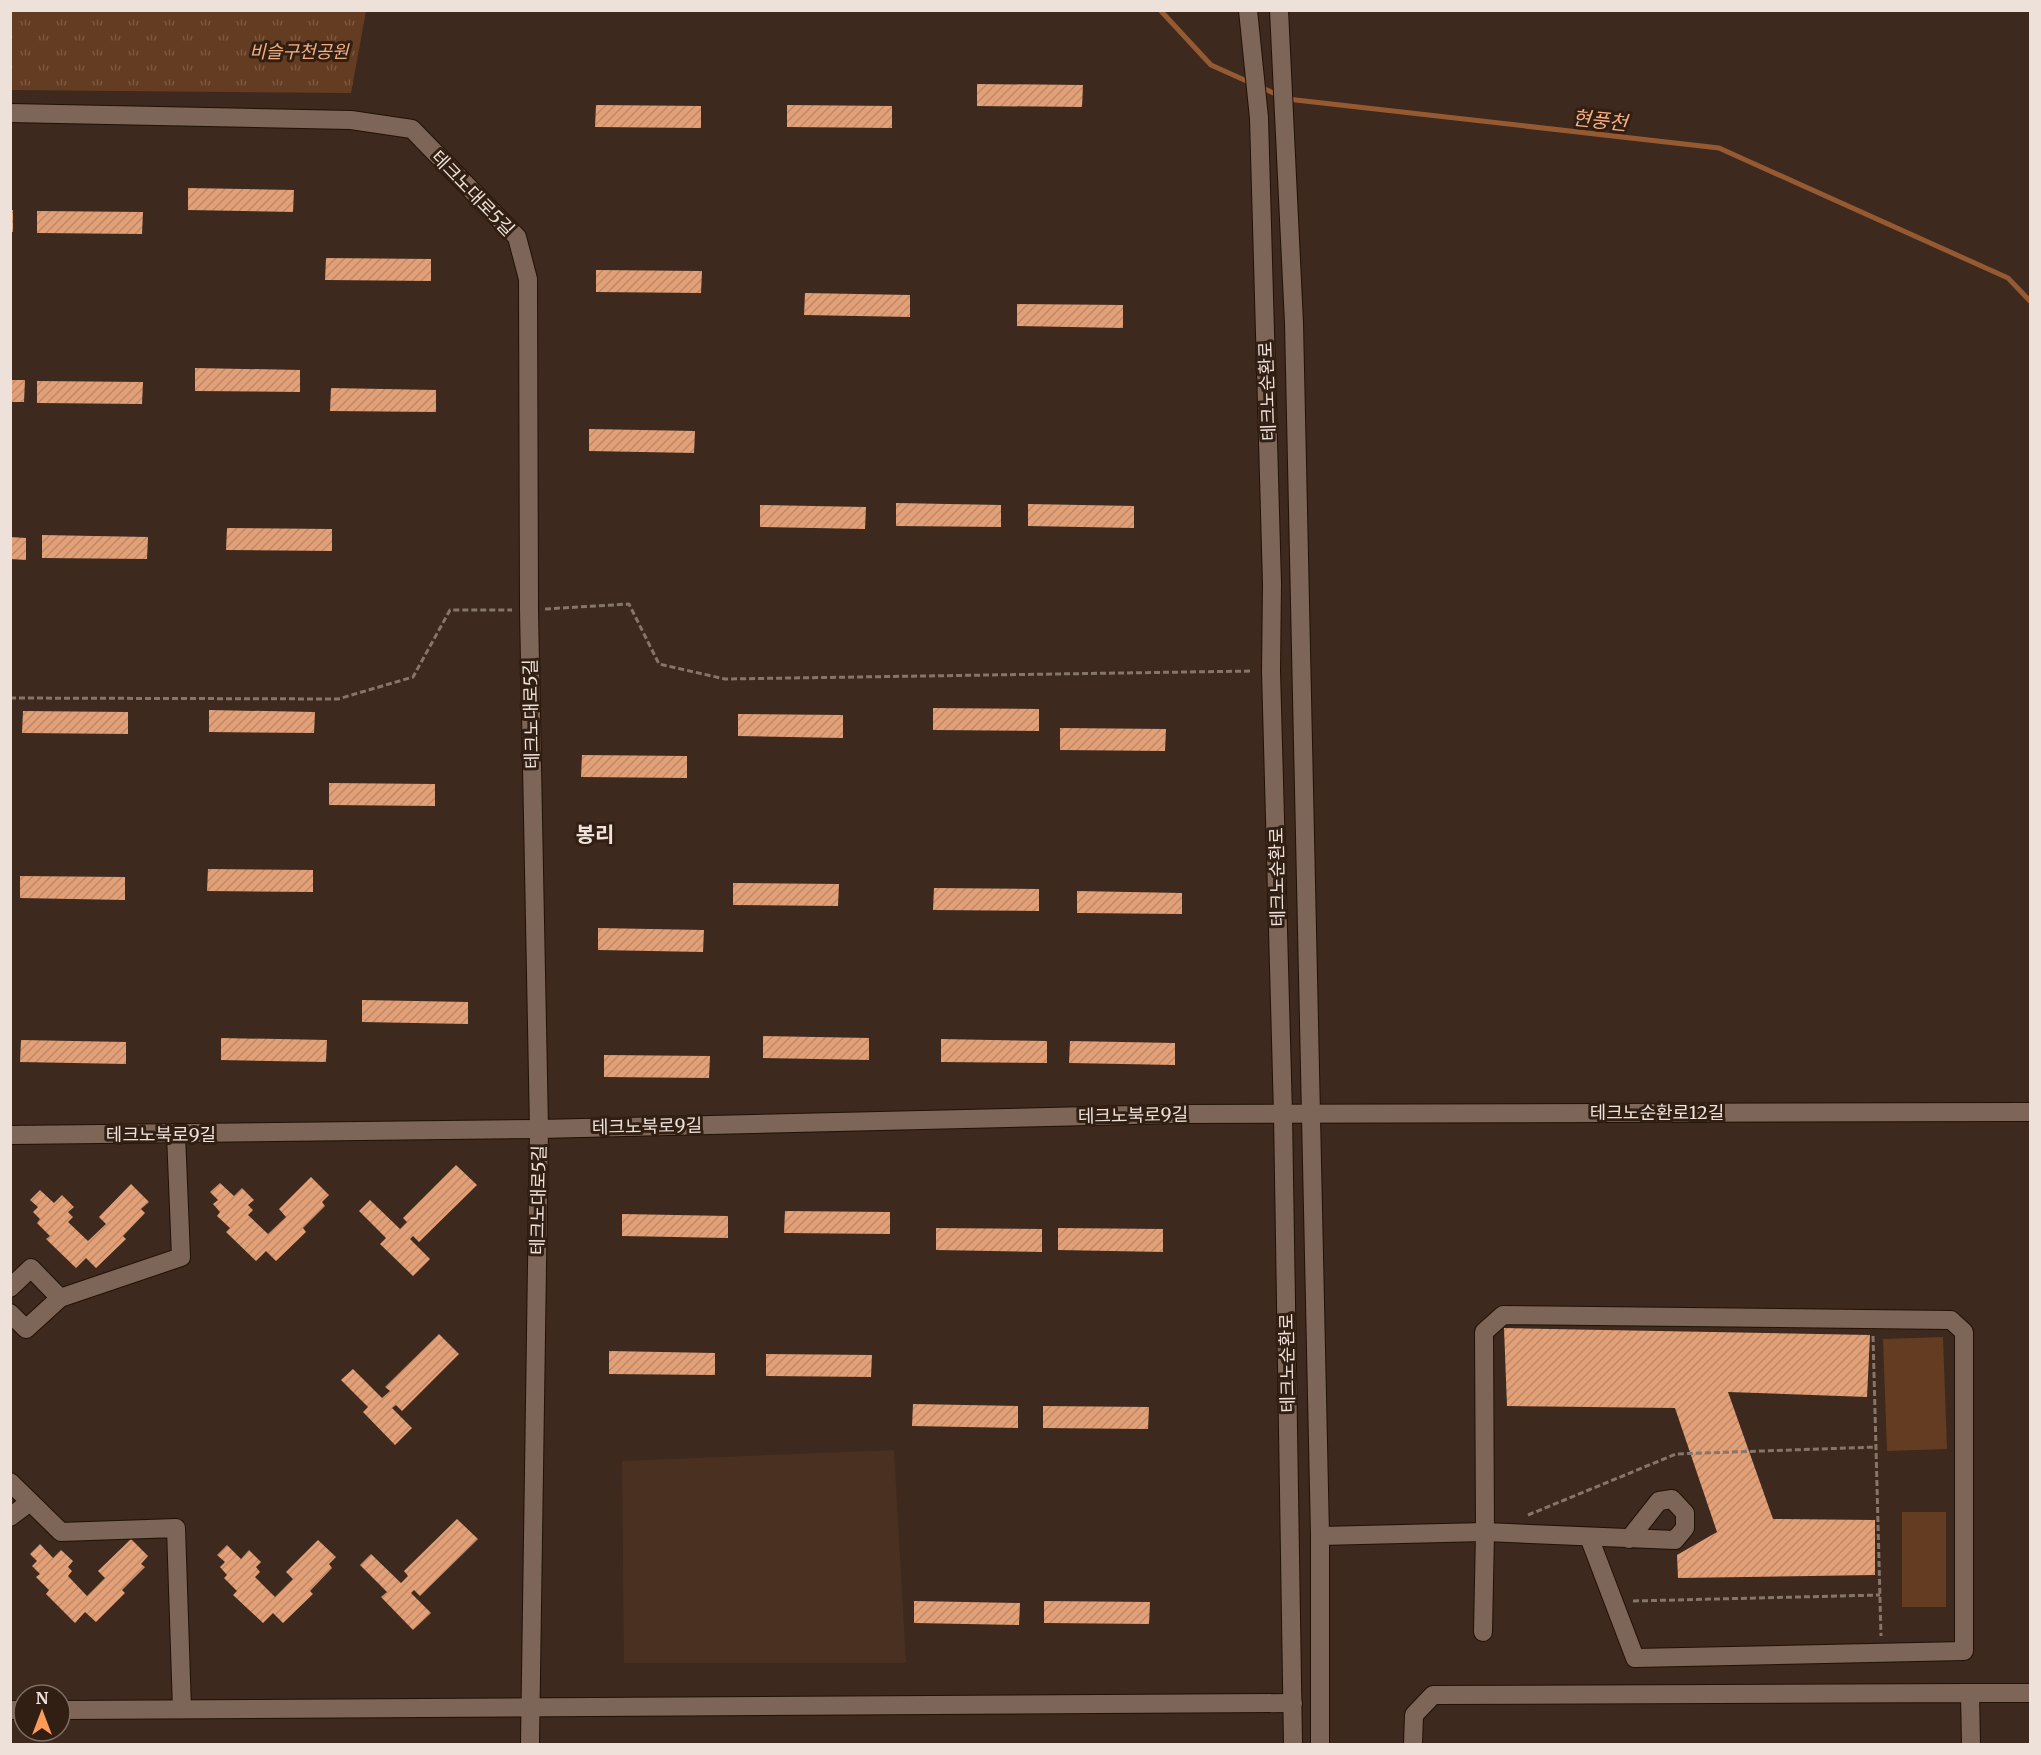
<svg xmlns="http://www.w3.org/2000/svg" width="2041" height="1755" font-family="Merriweather,'Noto Sans KR',serif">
<defs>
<pattern id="grass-tufts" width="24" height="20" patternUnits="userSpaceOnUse" patternTransform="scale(1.5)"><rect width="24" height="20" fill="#643c21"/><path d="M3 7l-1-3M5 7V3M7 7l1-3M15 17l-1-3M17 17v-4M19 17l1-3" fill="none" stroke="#7a5841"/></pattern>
<pattern id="building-hatch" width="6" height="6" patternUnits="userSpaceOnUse" patternTransform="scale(1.5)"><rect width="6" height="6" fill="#e3a077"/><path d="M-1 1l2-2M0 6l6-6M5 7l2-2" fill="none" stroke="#bc896a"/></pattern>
</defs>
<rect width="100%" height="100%" fill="#3d291d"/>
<path fill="#4a3020" d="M894 1450 906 1663H624L622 1461Z"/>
<path fill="url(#grass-tufts)" d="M11 10H366V11L351 93 11 90Z"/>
<g fill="#643c21">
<path d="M1943 1337 1947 1449 1887 1451 1883 1339Z"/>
<rect x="1902" y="1512" width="44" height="95"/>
</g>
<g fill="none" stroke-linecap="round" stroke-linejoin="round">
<g stroke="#965a32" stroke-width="5">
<path d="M1160 10 1211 65 1251 83"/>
<path d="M1260 87 1278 95"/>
<path d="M1287 99 1719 148 2008 278 2030 301"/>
</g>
</g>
<g fill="url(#building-hatch)">
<path d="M977 84 1083 85 1082 107 977 106Z"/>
<path d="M596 105 701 106V128L595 127Z"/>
<path d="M787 105 892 106V128L787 127Z"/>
<path d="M188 188 294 190 293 212 188 210Z"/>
<rect x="10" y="210" width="3" height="22"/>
<path d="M37 211 143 212 142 234 37 233Z"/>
<path d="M326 258 431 259V281L325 280Z"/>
<path d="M596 270 702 271 701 293 596 292Z"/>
<path d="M805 293 910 295V317L804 315Z"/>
<path d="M1017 304 1123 305V328L1017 326Z"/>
<path d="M195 368 300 370V392L195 391Z"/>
<path d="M10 380H25L24 402H10Z"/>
<path d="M37 381 143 382 142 404 37 403Z"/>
<path d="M331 388 436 390V412L330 411Z"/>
<path d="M589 429 695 431 694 453 589 451Z"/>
<path d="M896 503 1001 505V527L896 526Z"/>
<path d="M1028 504 1134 506V528L1028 526Z"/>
<path d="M760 505 866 507 865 529 760 527Z"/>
<path d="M227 528 332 529V551L226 550Z"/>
<path d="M42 535 148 537 147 559 42 558Z"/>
<path d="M10 537 26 538V560L10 559Z"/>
<path d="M933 708 1039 709V731L933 730Z"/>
<path d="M209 710 315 712 314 733 209 732Z"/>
<path d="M23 711 128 712V734L22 733Z"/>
<path d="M738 714 843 715V738L738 736Z"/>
<path d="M1060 728 1166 729 1165 751 1060 750Z"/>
<path d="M582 755 687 756V778L581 777Z"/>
<path d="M329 783 435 784V806L329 805Z"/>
<path d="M208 869 313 870V892L207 891Z"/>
<path d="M20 876 125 877V900L20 898Z"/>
<path d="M733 883 839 884 838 906 733 905Z"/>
<path d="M934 888 1039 889V911L933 910Z"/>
<path d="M1077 891 1182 893V914L1077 913Z"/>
<path d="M598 928 704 930 703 952 598 950Z"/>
<path d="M362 1000 468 1002V1024L362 1022Z"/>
<path d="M763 1036 869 1038V1060L763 1058Z"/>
<path d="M221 1038 327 1040 326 1062 221 1060Z"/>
<path d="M941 1039 1047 1041V1063L941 1062Z"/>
<path d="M21 1040 126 1042V1064L20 1062Z"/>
<path d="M1070 1041 1175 1043V1065L1069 1063Z"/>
<path d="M604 1055 710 1056 709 1078 604 1077Z"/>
<path d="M456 1165 477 1185 419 1242 413 1236 410 1239 430 1259 413 1276 380 1244 386 1238 359 1211 370 1200 400 1229 407 1222 403 1218Z"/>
<path d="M311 1177 329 1195 322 1202 325 1206 303 1228 306 1232 276 1261 266 1251 256 1261 226 1232 230 1228 217 1216 220 1212 213 1204 218 1200 210 1192 220 1183 234 1196 242 1188 254 1200 248 1205 253 1210 248 1215 268 1234 286 1217 279 1209Z"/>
<path d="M131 1184 149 1202 141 1209 145 1213 123 1236 126 1239 96 1268 86 1258 76 1268 46 1239 50 1236 37 1223 40 1219 33 1212 38 1207 30 1200 40 1190 54 1203 62 1195 74 1207 68 1212 73 1217 68 1222 88 1241 106 1224 99 1217Z"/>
<path d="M785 1211 890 1212V1234L784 1233Z"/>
<path d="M622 1214 728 1216V1238L622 1236Z"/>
<path d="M936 1228 1042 1229V1252L936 1250Z"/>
<path d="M1058 1228 1163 1229V1252L1058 1250Z"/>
<path d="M1504 1328 1870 1335 1867 1397 1728 1392 1773 1519 1875 1520V1575L1678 1578 1677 1555 1717 1532 1675 1408 1507 1406Z"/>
<path d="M439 1334 459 1354 402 1411 396 1405 392 1408 412 1428 395 1445 363 1412 368 1407 341 1380 353 1369 382 1398 390 1391 385 1387Z"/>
<path d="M609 1351 715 1353V1375L609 1374Z"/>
<path d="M766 1354 872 1355 871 1377 766 1376Z"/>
<path d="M913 1404 1018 1406V1428L912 1426Z"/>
<path d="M1043 1406 1149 1407 1148 1429 1043 1428Z"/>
<path d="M457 1519 478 1539 420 1596 414 1590 411 1593 431 1613 413 1630 381 1597 387 1592 360 1565 371 1554 401 1583 408 1576 404 1571Z"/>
<path d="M131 1539 148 1556 141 1564 145 1567 122 1590 125 1593 96 1622 85 1612 75 1623 46 1594 49 1590 36 1577 40 1574 32 1566 37 1561 30 1554 40 1544 53 1558 61 1550 73 1561 68 1567 72 1571 68 1576 87 1596 105 1578 98 1571Z"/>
<path d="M318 1540 336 1557 329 1564 332 1568 310 1591 313 1594 283 1623 273 1613 263 1623 233 1595 237 1591 224 1578 227 1575 220 1567 225 1562 217 1555 227 1545 241 1559 249 1550 261 1562 256 1567 260 1572 255 1577 275 1597 293 1579 286 1572Z"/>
<path d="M914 1601 1020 1603 1019 1625 914 1623Z"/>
<path d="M1044 1601 1150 1602 1149 1624 1044 1623Z"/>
</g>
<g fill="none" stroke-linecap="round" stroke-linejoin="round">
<defs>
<g id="minor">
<path d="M1248 10 1259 118 1272 584 1271 671 1283 1114 1293 1744"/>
<path d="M1279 10 1294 323 1320 1536V1744"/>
<path d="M10 113 351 120 412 129 517 237 528 279 529 610 539 1129 530 1744"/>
<path d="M10 1135 539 1129 1176 1114 2030 1112"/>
<path d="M10 1288 31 1268 60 1298"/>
<path d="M10 1313 26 1329 60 1298 181 1257 176 1134"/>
<path d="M10 1482 61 1532 176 1528 182 1709"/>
<path d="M10 1517 30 1502"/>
<path d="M1320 1536 1485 1532 1675 1540 1685 1528V1513L1672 1499 1659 1501 1629 1539"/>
<path d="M1483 1632 1485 1532 1484 1332 1503 1315 1951 1320 1964 1332V1651L1635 1658 1589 1537"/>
<path d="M1970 1693H2030"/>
<path d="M10 1710H24"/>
<path d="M60 1710 1293 1703"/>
<path d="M1413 1744 1414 1715 1433 1695 1970 1693 1971 1744"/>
</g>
</defs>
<use href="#minor" stroke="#231106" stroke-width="20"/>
<g stroke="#86756b" stroke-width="3" stroke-dasharray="6 3" stroke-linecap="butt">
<path d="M545 609 629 604 659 664 725 679 1253 671"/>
<path d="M10 698 338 699 413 677 450 610H512"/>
<path d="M1873 1336 1881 1636"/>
<path d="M1528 1515 1676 1454 1877 1447"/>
<path d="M1633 1601 1880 1595"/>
</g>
<use href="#minor" stroke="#7d6658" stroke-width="18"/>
</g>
<g text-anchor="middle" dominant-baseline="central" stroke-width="6" stroke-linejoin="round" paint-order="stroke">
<g font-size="18" font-style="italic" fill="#f4ae82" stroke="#321f13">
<text x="299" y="51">비슬구천공원</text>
</g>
<g font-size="18" fill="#eee1d9" stroke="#321f13">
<text transform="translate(473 193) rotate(46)">테크노대로5길</text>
<text transform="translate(1267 391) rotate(-92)">테크노순환로</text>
<text transform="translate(531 714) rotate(-91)">테크노대로5길</text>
<text transform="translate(1277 877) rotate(-91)">테크노순환로</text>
<text x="1657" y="1112">테크노순환로12길</text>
<text transform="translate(1133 1115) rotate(-1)">테크노북로9길</text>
<text transform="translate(647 1126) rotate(-1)">테크노북로9길</text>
<text x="161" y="1134">테크노북로9길</text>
<text transform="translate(538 1200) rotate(-89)">테크노대로5길</text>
<text transform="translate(1287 1363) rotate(-91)">테크노순환로</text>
</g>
<g font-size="20" font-style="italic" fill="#f6af83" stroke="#321f13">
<text transform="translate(1600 120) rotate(6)">현풍천</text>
</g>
<g font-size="21" font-weight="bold" fill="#eee1d9" stroke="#321f13">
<text x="595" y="834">봉리</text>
</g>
</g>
<rect width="2041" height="1755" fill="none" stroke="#eee1d9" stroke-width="24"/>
<g transform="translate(42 1713)"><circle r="28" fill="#321f13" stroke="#7d6d62" stroke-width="1.5"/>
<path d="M0-4.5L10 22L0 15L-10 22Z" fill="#fe9b59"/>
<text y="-9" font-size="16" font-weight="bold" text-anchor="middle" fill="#eee1d9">N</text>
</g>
</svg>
